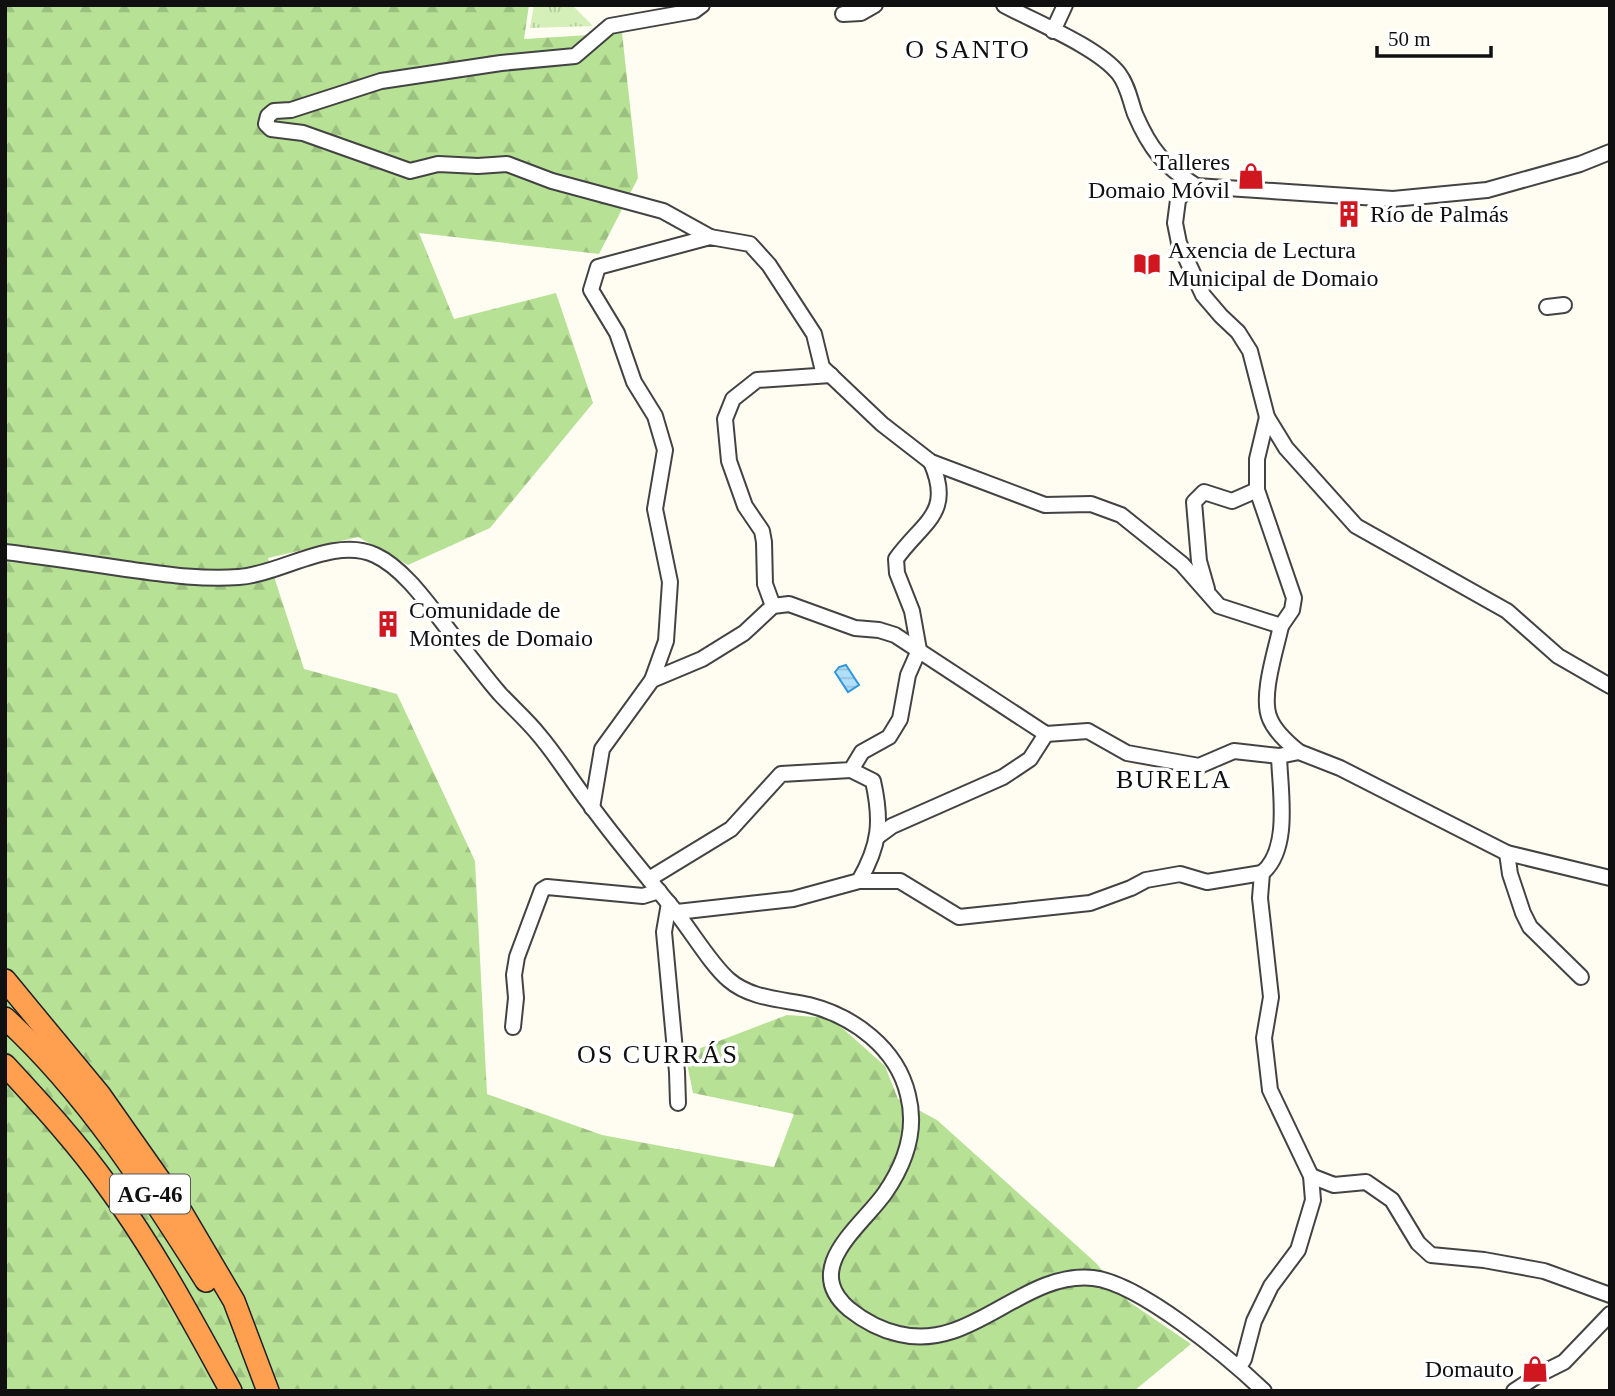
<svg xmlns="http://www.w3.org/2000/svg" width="1615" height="1396" font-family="'Times New Roman',serif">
<defs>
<pattern id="forest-firs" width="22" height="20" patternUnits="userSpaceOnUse" patternTransform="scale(1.75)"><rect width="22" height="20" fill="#b7e194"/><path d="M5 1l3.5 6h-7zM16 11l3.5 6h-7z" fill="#9cc07f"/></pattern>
<pattern id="park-tufts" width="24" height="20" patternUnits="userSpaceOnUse" patternTransform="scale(1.75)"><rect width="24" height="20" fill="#d4efb7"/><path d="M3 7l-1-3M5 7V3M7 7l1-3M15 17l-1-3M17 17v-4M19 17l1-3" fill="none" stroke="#b5cc9c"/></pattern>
<pattern id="water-rules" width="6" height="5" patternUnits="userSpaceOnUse" patternTransform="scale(1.75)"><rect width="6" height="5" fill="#b1e0fd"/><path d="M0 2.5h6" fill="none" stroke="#97bfd8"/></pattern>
</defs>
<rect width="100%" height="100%" fill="#fffdf2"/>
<path fill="url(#forest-firs)" d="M5 5H529L524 39 622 33 638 178 599 254 419 233 454 319 556 293 593 403 490 528 408 565 358 537 268 558 304 669 397 694 475 861 487 1094 602 1135 774 1167 794 1114 693 1093 685 1054 787 1015 831 1018 885 1066 898 1099 937 1120 1096 1263 1128 1301 1191 1344 1134 1391H5Z"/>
<path fill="url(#park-tufts)" d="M534 5H572L593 26 530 28Z"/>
<path fill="url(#water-rules)" stroke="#3097dc" stroke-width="2" d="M846 665 859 685 848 692 835 672 839 667Z"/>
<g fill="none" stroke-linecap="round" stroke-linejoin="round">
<defs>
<g id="minor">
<path d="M702 5 694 11 610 26 575 56 501 63 381 81 291 110 274 111 268 116 266 124 271 129 303 133 410 171 438 164 478 166 507 164 552 181 663 211 710 237"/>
<path d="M1004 5C1035 22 1098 47 1119 74 1128 86 1130 100 1135 114 1150 149 1164 166 1196 186"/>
<path d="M843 14 861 13 875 5"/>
<path d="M1053 31 1065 5"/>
<path d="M1610 152 1580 164 1487 190 1393 199 1196 186 1185 191 1178 200 1175 223 1179 243 1203 295 1221 316 1238 332 1250 351 1267 417 1286 448 1356 526 1507 611 1558 656 1610 686"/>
<path d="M1547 307 1564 305"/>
<path d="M5 552C46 557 86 563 126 569 163 574 201 580 239 577 281 574 334 536 375 555 408 570 436 616 459 643 473 660 486 678 500 694 513 708 527 720 539 735 557 756 572 781 589 803 615 839 643 872 671 906 689 927 710 964 729 980 751 999 782 999 809 1005 853 1016 897 1048 908 1095 917 1130 905 1164 885 1193 861 1227 801 1268 849 1309 864 1321 881 1330 899 1334 972 1352 1022 1271 1093 1278 1140 1283 1229 1358 1264 1391"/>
<path d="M1207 589 1199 561 1194 502 1204 492 1232 501 1257 490"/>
<path d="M773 606 765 584 764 542 762 531 745 506 729 461 725 419 733 399 757 380 831 375"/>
<path d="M1281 626C1276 650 1260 697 1270 719 1275 731 1289 744 1299 752"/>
<path d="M652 680 666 641 670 582 655 509 665 450 655 416 634 382 617 333 591 290 598 267 710 237 750 244 769 265 814 334 822 367 882 424 931 462 1045 505 1091 504 1121 515 1182 564 1219 606 1281 626 1292 610 1294 598 1257 490V459L1267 417"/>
<path d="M592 808 602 749 652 680 702 659 744 633 773 606 789 604 855 628 879 630 895 635 1046 734 1088 731 1127 753 1199 766 1234 751 1279 756 1299 752 1340 768 1507 853 1610 878"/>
<path d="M877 837 892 826 1003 777 1030 759 1046 734"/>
<path d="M1507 853 1510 874 1523 913 1530 927 1581 977"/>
<path d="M649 879 731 829 781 774 851 770 862 752 889 737 900 719 908 675 919 650 912 611 897 573 896 559C922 522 954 514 931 462"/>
<path d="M859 881H900L959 917 1090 903 1131 888 1146 880 1180 874 1207 882 1262 873"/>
<path d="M669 903 664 932 677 1072 678 1103"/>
<path d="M677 912 793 899 859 881C880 845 882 821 873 781L851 770"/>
<path d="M513 1027 516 998 514 975 517 957 542 890 547 887 643 896 659 891"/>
<path d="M1311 1176 1334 1185 1366 1182 1392 1200 1418 1243 1431 1255 1484 1260 1544 1271 1610 1295"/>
<path d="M1239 1367 1244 1359 1254 1321 1271 1286 1298 1250 1313 1200 1311 1176 1270 1090 1264 1038 1271 997 1260 898 1262 873C1291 849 1280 791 1279 756"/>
<path d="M1514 1391 1540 1374 1564 1362 1610 1314"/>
</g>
<g id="highway">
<path d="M5 980 100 1095 178 1206 234 1301 268 1391"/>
<path d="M5 1018C87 1093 147 1188 206 1281"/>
<path d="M5 1065C41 1104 78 1144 109 1188 156 1252 193 1322 231 1391"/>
</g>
</defs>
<use href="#minor" stroke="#434343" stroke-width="18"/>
<use href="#highway" stroke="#212121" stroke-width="24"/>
<use href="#minor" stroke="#fff" stroke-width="14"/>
<use href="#highway" stroke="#ffa050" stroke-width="21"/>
</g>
<defs>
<symbol id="shop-bare" viewBox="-9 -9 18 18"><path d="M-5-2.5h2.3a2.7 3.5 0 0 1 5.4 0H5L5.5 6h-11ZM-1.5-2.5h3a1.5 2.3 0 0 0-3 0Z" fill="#d01720" stroke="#fff" stroke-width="2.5" paint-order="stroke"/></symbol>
<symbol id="building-bare" viewBox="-9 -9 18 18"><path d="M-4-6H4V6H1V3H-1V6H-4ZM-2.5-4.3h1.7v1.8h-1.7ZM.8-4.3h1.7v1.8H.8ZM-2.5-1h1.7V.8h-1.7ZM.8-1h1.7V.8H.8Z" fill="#d01720" stroke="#fff" stroke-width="2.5" paint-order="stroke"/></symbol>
<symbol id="library-bare" viewBox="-9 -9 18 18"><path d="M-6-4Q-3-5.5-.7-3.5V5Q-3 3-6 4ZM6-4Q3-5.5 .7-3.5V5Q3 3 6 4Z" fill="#d01720" stroke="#fff" stroke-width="2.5" paint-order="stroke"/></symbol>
</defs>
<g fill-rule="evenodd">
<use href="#shop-bare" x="1232" y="157" width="38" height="38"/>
<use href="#building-bare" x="1330" y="195" width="38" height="38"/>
<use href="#library-bare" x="1128" y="245" width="38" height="38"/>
<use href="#building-bare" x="369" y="605" width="38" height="38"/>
<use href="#shop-bare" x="1516" y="1350" width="38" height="38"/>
</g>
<g text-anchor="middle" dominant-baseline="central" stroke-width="7" stroke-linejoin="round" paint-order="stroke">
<rect fill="#fff" stroke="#585858" stroke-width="2" x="110" y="1174.5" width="80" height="39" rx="5"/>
<g font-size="23" font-weight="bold" fill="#101010">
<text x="150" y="1194">AG-46</text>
</g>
<g font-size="24" fill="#101010" stroke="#fff" text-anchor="start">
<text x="1230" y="162" text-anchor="end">Talleres<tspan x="1230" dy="28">Domaio Móvil</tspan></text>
<text x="1370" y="214">Río de Palmás</text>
<text x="1168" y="250">Axencia de Lectura<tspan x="1168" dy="28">Municipal de Domaio</tspan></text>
<text x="409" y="610">Comunidade de<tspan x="409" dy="28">Montes de Domaio</tspan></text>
<text x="1514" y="1369" text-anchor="end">Domauto</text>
</g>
<g font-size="26" letter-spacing="2" fill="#101010" stroke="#fff">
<text x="968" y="49">O SANTO</text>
<text x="1174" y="779">BURELA</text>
<text x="658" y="1054">OS CURRÁS</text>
</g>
</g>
<rect width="1615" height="1396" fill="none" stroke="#101010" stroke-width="14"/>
<path d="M1377 46v10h114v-10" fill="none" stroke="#101010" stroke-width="3.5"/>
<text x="1388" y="46" font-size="21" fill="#101010" stroke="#ffffff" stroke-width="5" paint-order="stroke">50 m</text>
</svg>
